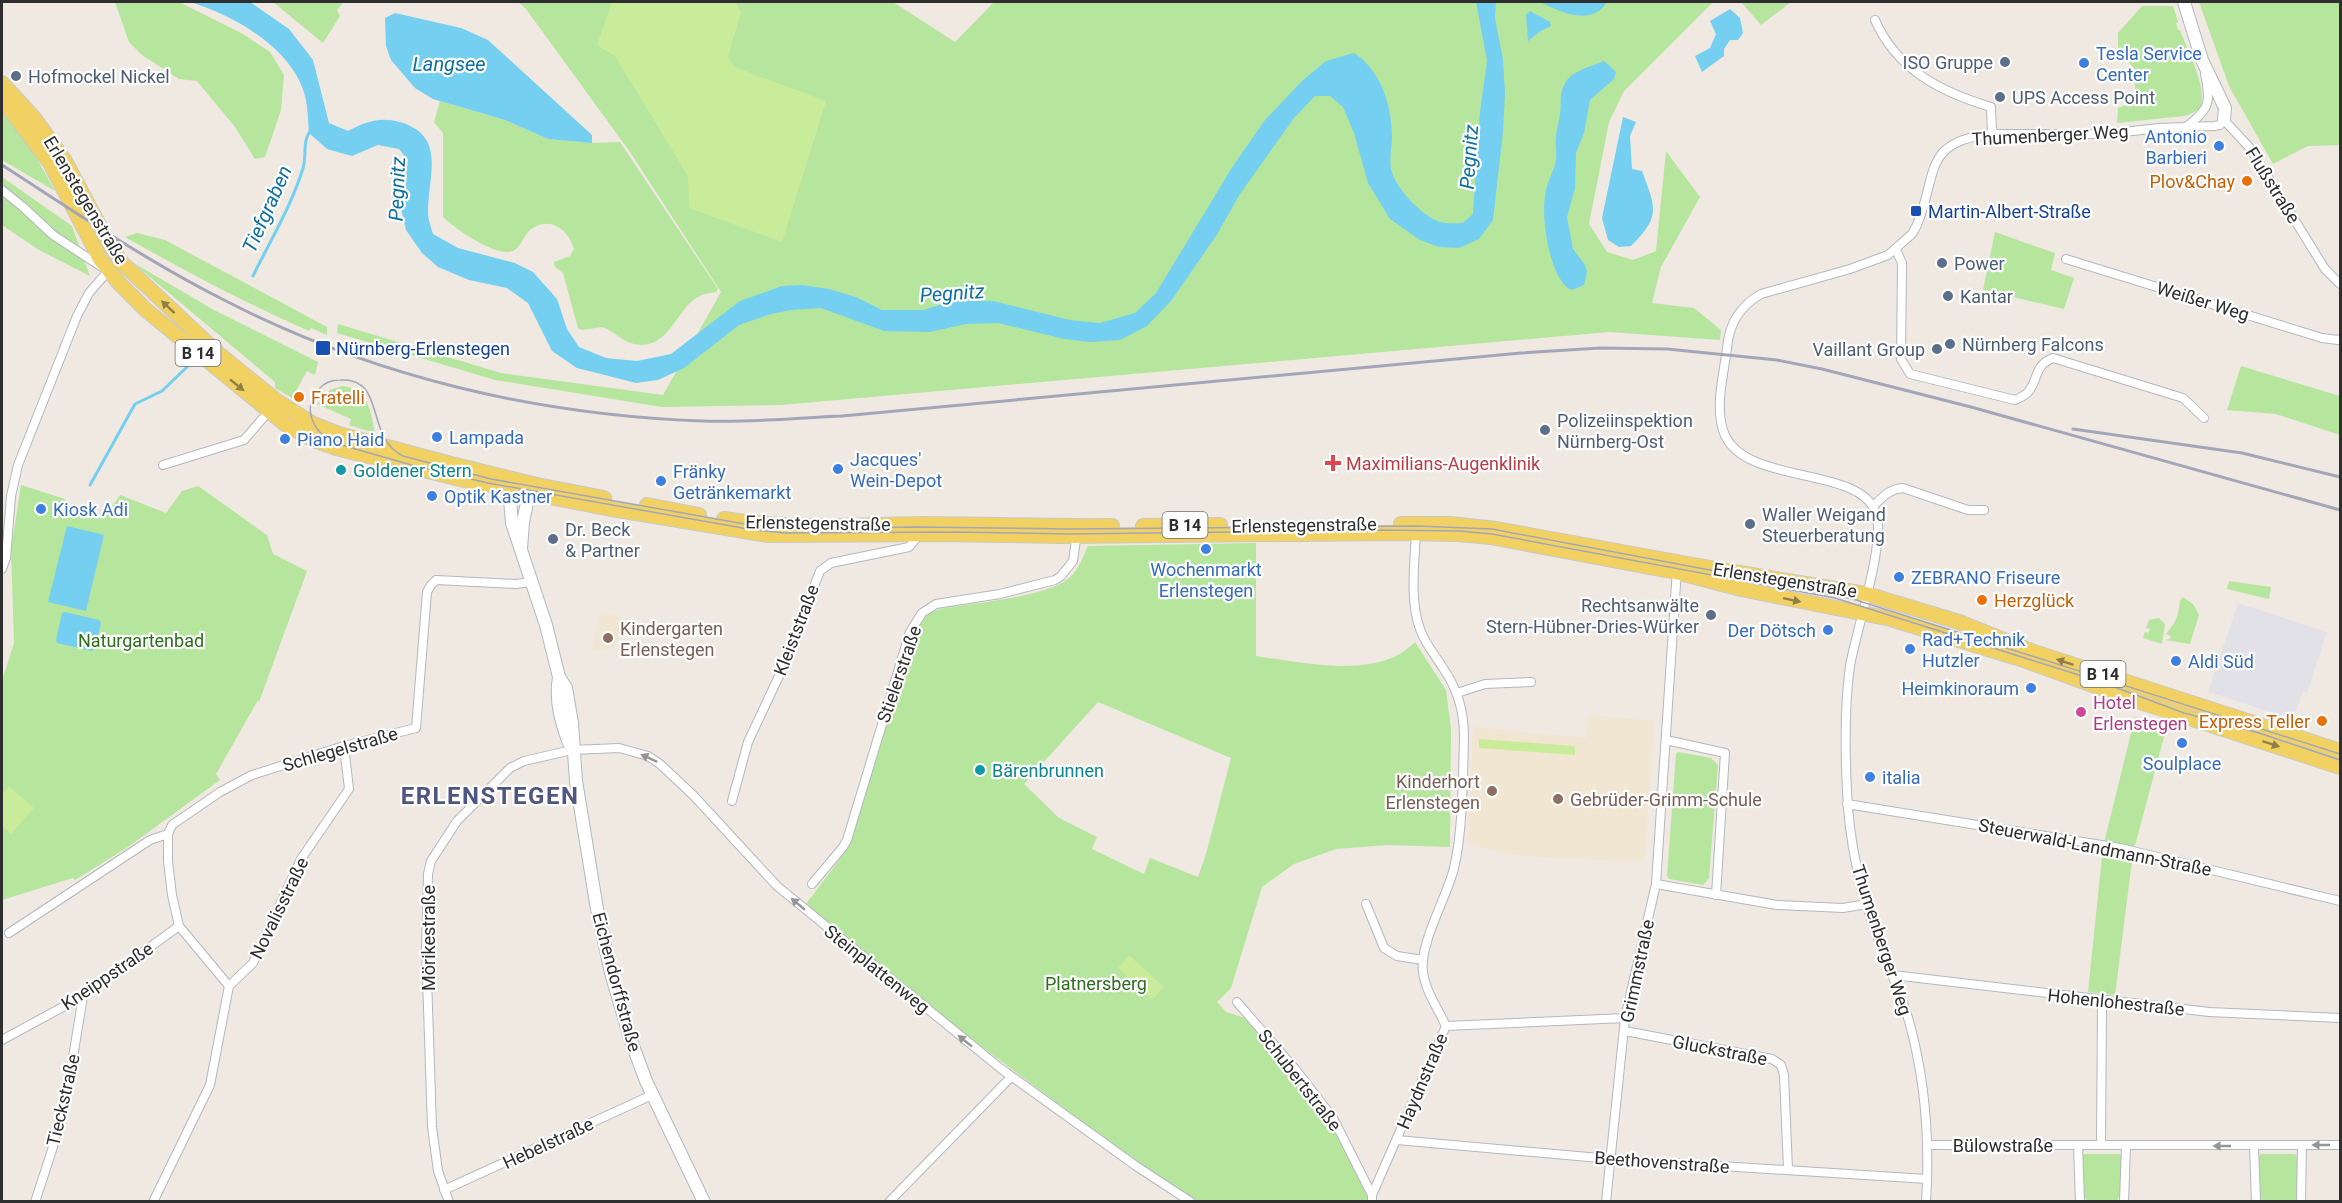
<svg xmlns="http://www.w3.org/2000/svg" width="2342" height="1203" font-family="Roboto,sans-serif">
<rect width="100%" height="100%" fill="#efe9e1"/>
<path fill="#e3e1e8" d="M2238 603 2327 632 2307 693 2303 691 2293 719 2208 692Z"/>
<g fill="#f0e6d1">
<path d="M601 612 621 617 632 624 610 649 592 651Z"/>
<path d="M1589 715 1654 721 1644 862 1537 857 1501 853 1467 842 1473 727 1587 738Z"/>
</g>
<g fill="#b6e59e" fill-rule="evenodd">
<path d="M115 2H179L243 34 270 52 284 75 281 110 265 157 255 159 235 127 197 81 179 79 142 55 129 42Z"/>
<path d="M273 2H344L337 10 340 16 323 43Z"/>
<path d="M518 2H893L955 42 994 2H1713L1624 91 1609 122 1589 224 1607 252 1633 260 1656 251 1666 151 1700 197 1661 267 1652 303 1694 308 1721 330 1720 340 1609 332 781 405 662 407 495 380 337 333 338 324 501 373 663 395 721 292 630 152 526 9Z"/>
<path d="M1741 2H1791L1761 25Z"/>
<path d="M2199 2H2340V145L2308 146 2273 164 2229 86Z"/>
<path d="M2142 6H2173L2178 22 2176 23 2178 30H2180C2186 47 2209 91 2200 107 2197 112 2190 114 2184 116L2117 123 2118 108 2136 101 2134 68 2128 61 2118 62V33Z"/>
<path d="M440 101 505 120 548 139 592 143 620 142 718 289 716 292C710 293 703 294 698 297 675 310 669 351 634 344 621 341 614 331 602 327L582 330 578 328 563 273 554 266V262L570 256 574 249C568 229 550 216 531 229 522 236 522 250 509 252 492 254 455 229 443 217V133L434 122Z"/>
<path d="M2 108 29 144 55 191 2 160Z"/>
<path d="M2 177 72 226 90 276 39 250 2 225Z"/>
<path d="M1995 232 2055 253 2051 270 2074 278 2064 309 1983 290Z"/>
<path d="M137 233 165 240 327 327V335L311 328 309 331C245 303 185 271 125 237Z"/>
<path d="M132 262 214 310 318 362 315 375 307 371 292 398 275 388V382Z"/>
<path d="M2241 366 2340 396V435L2276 414 2227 410Z"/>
<path d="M343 386C368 389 371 412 375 433L349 425 351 419 317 404 330 390Z"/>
<path d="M21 485 65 499 61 512 104 518 120 495 166 513 182 491 198 486 267 535 273 554 307 571 259 702 258 700 216 774 220 780 128 847 75 880 73 878 2 900V681L14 643 11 550Z"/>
<path d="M1256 543V656C1299 662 1356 675 1396 656 1403 653 1409 647 1415 642L1446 690 1451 729 1450 847 1388 845 1336 849 1294 864 1262 887 1231 988 1217 1002 1226 1012 1245 1018 1308 1091 1329 1120 1363 1186 1367 1197V1201L1200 1202 1189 1196 1131 1158 958 1029 869 958 806 904 845 852 851 841 912 641C916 632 920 620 929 614 939 607 954 607 965 605 990 602 1046 594 1065 581 1077 574 1082 559 1088 546ZM1098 702 1231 758 1206 854 1198 877 1150 858 1144 874 1092 849 1097 837 1059 818 1024 784Z"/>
<path d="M2229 581 2271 587 2269 599 2227 589Z"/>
<path d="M2183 597 2193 604 2199 615 2190 644 2165 640 2170 639 2171 636 2166 634C2176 622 2178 617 2180 601Z"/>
<path d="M2159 618 2165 624 2162 644 2143 638 2145 632 2148 633 2150 629 2146 628 2149 620Z"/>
<path d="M2135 717 2167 726 2133 853 2115 995 2088 992 2103 847Z"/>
<path d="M1678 752 1711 758 1718 765 1709 878 1703 885 1669 879 1667 876 1676 754Z"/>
<path d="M2084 1154H2119L2122 1156 2121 1192 2117 1201H2088L2084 1197 2082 1158Z"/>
<path d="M2261 1154H2295L2297 1157V1201L2260 1202 2258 1157Z"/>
</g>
<g fill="#c9ec9a">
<path d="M612 2H735L741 12 728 56 734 67 826 101 782 242 689 208 688 176 615 56 597 45Z"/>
<path d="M1479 739 1575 746V755L1479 748Z"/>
<path d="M9 786 34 808 11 834 2 826V794Z"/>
<path d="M1129 955 1164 987 1152 1000 1118 968Z"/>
</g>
<g fill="#75cff0">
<path d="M190 2H250L289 29 313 60 329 123 348 131C367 121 380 117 400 122 447 136 428 175 428 212 428 219 431 227 433 234L458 248 515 263 533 272 557 299 567 329 579 347 606 358 637 361 671 354 740 301 782 286 802 285 829 289 856 297 882 310H923L956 300 993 301 1070 320 1100 323 1135 313 1156 293 1233 166 1265 120 1303 80 1326 61 1354 53C1381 70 1392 106 1392 137 1392 147 1389 159 1391 169 1395 188 1422 216 1440 222 1446 224 1456 223 1463 223L1473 214 1480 112 1487 61 1476 2H1496L1495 18 1503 60 1505 93 1503 132 1493 220 1479 239 1459 248 1439 247 1420 240 1390 219 1368 183 1354 133 1343 107 1330 96H1315L1294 118 1240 194 1216 236 1171 301 1147 326 1120 340 1090 342 1064 339 998 323 966 324 930 332 884 331 821 308 791 310 771 314 739 325 684 368 658 380 636 383 577 368 552 351 528 303 507 288 469 280 438 267 422 253 406 230 401 208 408 160 399 149 378 145 352 156 327 149 309 133C308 122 308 111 306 100 296 50 234 15 190 2Z"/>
<path d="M1540 2H1607C1591 27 1561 12 1540 2Z"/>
<path d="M1730 9 1740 18 1743 33 1738 40H1730L1724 49V56L1702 72 1695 56 1710 48 1716 34 1710 21Z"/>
<path d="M1530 11 1550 22 1551 26 1539 32 1528 41 1526 15Z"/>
<path d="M395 13 461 28 488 40 592 135V143L548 139 505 120 433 99 415 88 391 60 386 46 385 18Z"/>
<path d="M1604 61 1616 72 1614 79 1590 100 1584 133 1576 153 1575 188 1567 217 1573 249 1585 265 1587 272 1584 285 1572 290C1550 282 1541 218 1545 197 1546 184 1553 173 1556 161 1557 154 1555 146 1556 138 1556 130 1559 123 1560 115 1562 101 1558 93 1567 80 1575 70 1592 66 1604 61Z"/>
<path d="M1623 117 1636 122 1630 136 1632 169 1642 171C1656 209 1661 216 1631 246L1619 247 1608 240 1602 218Z"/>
<path d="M67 526 104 535 86 611 48 602Z"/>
<path d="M65 612 99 620 101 623 95 649 92 651 57 643 56 640 62 613Z"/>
</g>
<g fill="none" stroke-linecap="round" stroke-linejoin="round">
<g stroke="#75cff0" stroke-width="3">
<path d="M253 276C270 241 292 205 303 168 307 155 302 143 310 131"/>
<path d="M90 485 135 404 162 391 189 365"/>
</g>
<defs>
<g id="street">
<path d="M1875 20C1897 70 1941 92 1991 107L1992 134"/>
<path d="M2186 127C2210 109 2211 102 2205 74"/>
<path d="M2 190 22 206 53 235 108 271 89 293 77 316 18 465 11 496 6 558 2 569"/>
<path d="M1896 250 1902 263 1901 359 1910 374 2015 400C2019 398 2025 396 2028 392 2039 380 2033 366 2053 358L2183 398 2204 418"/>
<path d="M2066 259 2322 338 2338 340 2340 339"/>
<path d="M163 465 244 440 270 410"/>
<path d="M1873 506C1883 497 1889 489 1903 488L1968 510H1984"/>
<path d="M1416 530C1415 561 1409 599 1420 629 1425 644 1435 655 1443 668 1457 688 1464 712 1464 736 1463 775 1463 831 1454 868 1447 897 1419 944 1423 972 1425 990 1438 1009 1446 1026"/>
<path d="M1457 693 1485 684 1531 682"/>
<path d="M1666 740 1725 753 1716 895"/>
<path d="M732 801 748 742 779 676 820 571 831 563 909 547 915 540 916 530"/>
<path d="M1847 804 2120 848 2340 901"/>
<path d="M812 884 843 847 847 840 910 632 922 613 936 604 1000 594 1055 580 1061 576 1073 561 1077 533"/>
<path d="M1656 884 1777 905 1843 908 1867 904"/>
<path d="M1366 904 1384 948 1397 956 1423 960"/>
<path d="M9 933 150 840 168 834"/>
<path d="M1893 975 2209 1012 2340 1018"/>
<path d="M229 986 179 926 172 895 168 861V834L172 825 220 792 252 775 344 746 416 728 427 592 431 585 436 580 516 584 531 582"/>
<path d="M1237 1002 1296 1070 1333 1118 1372 1195"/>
<path d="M1625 1031 1772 1059 1781 1065 1784 1075 1788 1169"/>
<path d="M2 1040 83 996 179 926"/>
<path d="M1397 1140 1611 1159 1927 1179"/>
<path d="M1927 1145H2340"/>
<path d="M2078 1145 2080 1202"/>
<path d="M2101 1145 2102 1001"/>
<path d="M2254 1146 2256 1202"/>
<path d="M444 1190 652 1095"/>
<path d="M35 1202 52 1150 68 1088 83 996"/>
<path d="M153 1202 210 1085 229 986 253 963 301 859 349 789 344 746"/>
<path d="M449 1202 438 1171 432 1127 426 948 428 874 431 861 457 821 510 768 524 761 572 750 619 748 648 756 660 764 693 795 777 886 1000 1068 1136 1166 1191 1202"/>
<path d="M889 1202 1011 1077"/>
<path d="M1372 1202V1195L1446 1026 1625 1018"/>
<path d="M1606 1202 1625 1018 1656 884 1677 569"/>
<path d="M1926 1202C1930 1141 1925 1079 1909 1021 1900 992 1888 966 1878 938 1860 891 1849 840 1847 791 1845 750 1844 707 1850 666 1856 631 1886 542 1876 513 1860 464 1740 487 1723 430 1715 405 1724 373 1727 348 1729 323 1740 306 1761 294L1850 269 1888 255 1912 234 1917 225C1938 174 1922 141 1992 134H2106L2159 128 2214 126 2220 125 2224 120 2250 148 2325 269 2340 284"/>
<path d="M2124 1202 2126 1146"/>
<path d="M2301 1202 2302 1145"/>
</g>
<g id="secondary">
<path d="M2184 2 2202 60 2225 108 2224 120"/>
<path d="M521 548 523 522 529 493 523 481 512 490 510 499 512 523 546 625 559 677 566 688 572 723 576 781 597 909 611 973 630 1038 646 1081 704 1202"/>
<path d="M559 677C555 700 561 722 569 743"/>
</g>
<g id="primary">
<path d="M2 83 34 118 65 161 107 240 121 262 220 355 277 401 313 424 339 434 455 465 537 485 604 498"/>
<path d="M2 99 50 163 100 259 119 283 146 310 285 424 314 440 336 448 464 480 606 508 768 535 941 534 1061 536 1396 533 1457 534 1491 537 1676 572 1741 589 1891 619 2021 659 2134 700 2340 767"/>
<path d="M647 505 699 515"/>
<path d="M724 519C789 530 854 525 920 524 984 524 1048 527 1112 526"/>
<path d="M1401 524H1450L1496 529 1693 565 1866 594 1959 622 2031 651 2340 751"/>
<path d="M1143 526 1220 525"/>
</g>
</defs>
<use href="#street" stroke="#b4b7c1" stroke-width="10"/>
<use href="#secondary" stroke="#b4b7c1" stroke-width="14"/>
<use href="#primary" stroke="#c9c9c9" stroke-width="16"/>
<use href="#street" stroke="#fff" stroke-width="8"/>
<use href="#secondary" stroke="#fff" stroke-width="12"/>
<use href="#primary" stroke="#f2d163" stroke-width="14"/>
<path stroke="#a3a6b8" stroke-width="1.5" d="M2340 754 1837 594 1492 529 1417 526 1070 529 916 527 787 529 756 526 491 479 403 456C364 437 387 377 340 380 332 380 324 383 319 389 300 410 315 435 338 444L415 466 488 483 754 530 785 533 956 532 1070 534 1379 530 1460 531 1492 534 1835 598 2101 682 2184 713 2259 733 2340 760"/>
<g stroke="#a3a6b8" stroke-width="3">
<path d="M2 165C75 212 148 262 226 301 374 377 537 415 702 421 749 423 796 418 842 416L1521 353 1600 348 1667 349 1777 360 1822 369 1971 407 2340 510"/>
<path d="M2073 429 2242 453 2340 477"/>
</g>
</g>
<defs><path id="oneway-solid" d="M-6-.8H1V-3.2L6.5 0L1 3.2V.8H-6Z" transform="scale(1.5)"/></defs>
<g fill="#908048">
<use href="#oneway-solid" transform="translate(168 307) rotate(-137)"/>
<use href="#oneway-solid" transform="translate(237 385) rotate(39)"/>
<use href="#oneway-solid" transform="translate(1792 600) rotate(12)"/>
<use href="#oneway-solid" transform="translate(2065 662) rotate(-162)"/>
<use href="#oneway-solid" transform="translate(2271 744) rotate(18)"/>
</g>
<g fill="#969696">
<use href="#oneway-solid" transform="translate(649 758) rotate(-155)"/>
<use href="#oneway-solid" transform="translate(798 904) rotate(-140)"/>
<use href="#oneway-solid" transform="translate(965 1041) rotate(-141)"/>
<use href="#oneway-solid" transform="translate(2321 1145) rotate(-180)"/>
<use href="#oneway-solid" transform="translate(2222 1146) rotate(180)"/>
</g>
<g fill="#5c6f8a" stroke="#fff" stroke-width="2">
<circle cx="2005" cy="62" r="6"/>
<circle cx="16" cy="76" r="6"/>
<circle cx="2000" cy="97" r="6"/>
<circle cx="1942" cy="263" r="6"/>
<circle cx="1948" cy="296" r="6"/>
<circle cx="1950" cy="344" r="6"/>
<circle cx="1937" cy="349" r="6"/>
<circle cx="1545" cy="430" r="6"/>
<circle cx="1750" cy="524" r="6"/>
<circle cx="553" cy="539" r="6"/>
<circle cx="1711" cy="615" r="6"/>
</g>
<g fill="#3f7fe0" stroke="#fff" stroke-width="2">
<circle cx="2084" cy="63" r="6"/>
<circle cx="2219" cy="146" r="6"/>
<circle cx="437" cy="437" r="6"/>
<circle cx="285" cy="439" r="6"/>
<circle cx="838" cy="469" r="6"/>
<circle cx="661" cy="481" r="6"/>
<circle cx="432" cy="496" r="6"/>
<circle cx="41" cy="509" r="6"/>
<circle cx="1206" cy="549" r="6"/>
<circle cx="1899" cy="577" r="6"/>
<circle cx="1828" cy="630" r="6"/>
<circle cx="1910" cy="649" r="6"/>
<circle cx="2176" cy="661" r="6"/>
<circle cx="2031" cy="688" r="6"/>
<circle cx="2182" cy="743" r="6"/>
<circle cx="1870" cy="777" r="6"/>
</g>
<g fill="#e8710a" stroke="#fff" stroke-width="2">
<circle cx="2247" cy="181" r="6"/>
<circle cx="299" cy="397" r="6"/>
<circle cx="1982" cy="600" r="6"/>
<circle cx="2322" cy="721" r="6"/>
</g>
<g fill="#1a4fb4" stroke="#fff" stroke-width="2">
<rect x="1910" y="205" width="12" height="12" rx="3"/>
<rect x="315" y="340" width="16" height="16" rx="3"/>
</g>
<path fill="#e0444e" stroke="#fff" stroke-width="2" d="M1330 454h6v6h6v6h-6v6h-6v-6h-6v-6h6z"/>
<g fill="#0f9aa8" stroke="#fff" stroke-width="2">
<circle cx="341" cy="470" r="6"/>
<circle cx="980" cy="770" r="6"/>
</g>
<g fill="#8d6e63" stroke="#fff" stroke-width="2">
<circle cx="608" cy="638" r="6"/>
<circle cx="1492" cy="791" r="6"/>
<circle cx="1558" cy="799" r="6"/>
</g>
<circle fill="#d1479c" stroke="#fff" stroke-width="2" cx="2081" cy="712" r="6"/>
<g text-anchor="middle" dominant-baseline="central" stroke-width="4.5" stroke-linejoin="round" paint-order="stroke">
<g fill="#fff" stroke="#6d6d6d" stroke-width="1.5">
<rect x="175.5" y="340" width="45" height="26" rx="4.5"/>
<rect x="1162.5" y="512" width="45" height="26" rx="4.5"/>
<rect x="2080.5" y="661" width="45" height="26" rx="4.5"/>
</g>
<g font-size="16" font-weight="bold" fill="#2e2e2e">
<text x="198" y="353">B 14</text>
<text x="1185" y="525">B 14</text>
<text x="2103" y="674">B 14</text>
</g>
<g font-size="18" fill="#366cbe" stroke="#fff" text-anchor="start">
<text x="2096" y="53">Tesla Service<tspan x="2096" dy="21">Center</tspan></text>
<text x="2207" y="136" text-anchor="end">Antonio<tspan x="2207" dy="21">Barbieri</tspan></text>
<text x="449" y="437">Lampada</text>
<text x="297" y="439">Piano Haid</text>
<text x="850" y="459">Jacques'<tspan x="850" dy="21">Wein-Depot</tspan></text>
<text x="673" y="471">Fränky<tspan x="673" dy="21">Getränkemarkt</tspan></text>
<text x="444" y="496">Optik Kastner</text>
<text x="53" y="509">Kiosk Adi</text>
<text x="1206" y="569" text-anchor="middle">Wochenmarkt<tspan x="1206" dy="21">Erlenstegen</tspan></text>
<text x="1911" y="577">ZEBRANO Friseure</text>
<text x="1816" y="630" text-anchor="end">Der Dötsch</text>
<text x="1922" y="639">Rad+Technik<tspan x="1922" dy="21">Hutzler</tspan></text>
<text x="2188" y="661">Aldi Süd</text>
<text x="2019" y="688" text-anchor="end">Heimkinoraum</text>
<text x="2182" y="763" text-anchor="middle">Soulplace</text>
<text x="1882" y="777">italia</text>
</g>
<g font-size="18" fill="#4e5e75" stroke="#fff" text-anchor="start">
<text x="1993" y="62" text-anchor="end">ISO Gruppe</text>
<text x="28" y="76">Hofmockel Nickel</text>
<text x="2012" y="97">UPS Access Point</text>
<text x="1954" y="263">Power</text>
<text x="1960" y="296">Kantar</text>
<text x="1962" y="344">Nürnberg Falcons</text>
<text x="1925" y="349" text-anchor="end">Vaillant Group</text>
<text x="1557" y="420">Polizeiinspektion<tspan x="1557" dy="21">Nürnberg-Ost</tspan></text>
<text x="1762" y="514">Waller Weigand<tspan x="1762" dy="21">Steuerberatung</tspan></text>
<text x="565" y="529">Dr. Beck<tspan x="565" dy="21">&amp; Partner</tspan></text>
<text x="1699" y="605" text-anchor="end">Rechtsanwälte<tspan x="1699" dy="21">Stern-Hübner-Dries-Würker</tspan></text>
</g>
<g font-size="18" fill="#2e2e2e" stroke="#fff">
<text transform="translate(2050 135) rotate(-3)">Thumenberger Weg</text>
<text transform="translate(2273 185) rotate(58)">Flußstraße</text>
<text transform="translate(86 200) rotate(59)">Erlenstegenstraße</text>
<text transform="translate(2203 301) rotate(17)">Weißer Weg</text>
<text transform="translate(818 523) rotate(1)">Erlenstegenstraße</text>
<text transform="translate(1304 525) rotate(-1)">Erlenstegenstraße</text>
<text transform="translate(1785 580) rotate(9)">Erlenstegenstraße</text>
<text transform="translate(796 630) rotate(-69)">Kleiststraße</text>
<text transform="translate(899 674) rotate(-71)">Stielerstraße</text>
<text transform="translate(340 749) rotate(-16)">Schlegelstraße</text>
<text transform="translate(2095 847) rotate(11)">Steuerwald-Landmann-Straße</text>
<text transform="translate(279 908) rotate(-64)">Novalisstraße</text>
<text transform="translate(428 938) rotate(-90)">Mörikestraße</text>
<text transform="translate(1882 940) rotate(72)">Thumenberger Weg</text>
<text transform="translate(877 969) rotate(39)">Steinplattenweg</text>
<text transform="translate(1637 971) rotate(-78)">Grimmstraße</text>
<text transform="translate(107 976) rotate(-34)">Kneippstraße</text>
<text transform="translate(617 982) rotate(75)">Eichendorffstraße</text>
<text transform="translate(2116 1002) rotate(6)">Hohenlohestraße</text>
<text transform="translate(1720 1050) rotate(11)">Gluckstraße</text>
<text transform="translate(1300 1080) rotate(52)">Schubertstraße</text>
<text transform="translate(1422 1081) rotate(-67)">Haydnstraße</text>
<text transform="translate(63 1100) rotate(-77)">Tieckstraße</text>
<text transform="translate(548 1143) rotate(-25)">Hebelstraße</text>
<text x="2003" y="1145">Bülowstraße</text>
<text transform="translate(1662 1162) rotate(4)">Beethovenstraße</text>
</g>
<g font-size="18" fill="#c56008" stroke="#fff" text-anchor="end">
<text x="2235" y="181">Plov&amp;Chay</text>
<text x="311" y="397" text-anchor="start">Fratelli</text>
<text x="1994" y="600" text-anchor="start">Herzglück</text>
<text x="2310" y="721">Express Teller</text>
</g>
<g font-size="18" fill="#164399" stroke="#fff" text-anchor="start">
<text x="1928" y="211">Martin-Albert-Straße</text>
<text x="336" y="348">Nürnberg-Erlenstegen</text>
</g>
<g font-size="18" fill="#be3a42" stroke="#fff" text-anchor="start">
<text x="1346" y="463">Maximilians-Augenklinik</text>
</g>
<g font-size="18" fill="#0d838f" stroke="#fff" text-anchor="start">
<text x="353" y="470">Goldener Stern</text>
<text x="992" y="770">Bärenbrunnen</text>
</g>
<g font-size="18" fill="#785e54" stroke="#fff" text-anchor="start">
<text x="620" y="628">Kindergarten<tspan x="620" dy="21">Erlenstegen</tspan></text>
<text x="1480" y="781" text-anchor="end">Kinderhort<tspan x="1480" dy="21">Erlenstegen</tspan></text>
<text x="1570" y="799">Gebrüder-Grimm-Schule</text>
</g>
<g font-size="18" fill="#2c6e1b" stroke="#fff">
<text x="141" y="640">Naturgartenbad</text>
<text x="1096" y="983">Platnersberg</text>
</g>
<g font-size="18" fill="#b23c85" stroke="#fff" text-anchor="start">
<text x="2093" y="702">Hotel<tspan x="2093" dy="21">Erlenstegen</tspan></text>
</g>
<g font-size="20" font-style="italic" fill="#0d6fa3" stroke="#fff">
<text x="449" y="64">Langsee</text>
<text transform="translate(1469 157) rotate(-86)">Pegnitz</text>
<text transform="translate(397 189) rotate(-88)">Pegnitz</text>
<text transform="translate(267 209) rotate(-66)">Tiefgraben</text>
<text transform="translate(952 293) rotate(-4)">Pegnitz</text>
</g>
<g font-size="24" font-weight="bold" letter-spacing="1.5" fill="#4d5680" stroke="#fff">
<text x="490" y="796">ERLENSTEGEN</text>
</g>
</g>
<rect width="2342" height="1203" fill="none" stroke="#2e2e2e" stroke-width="6"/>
</svg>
